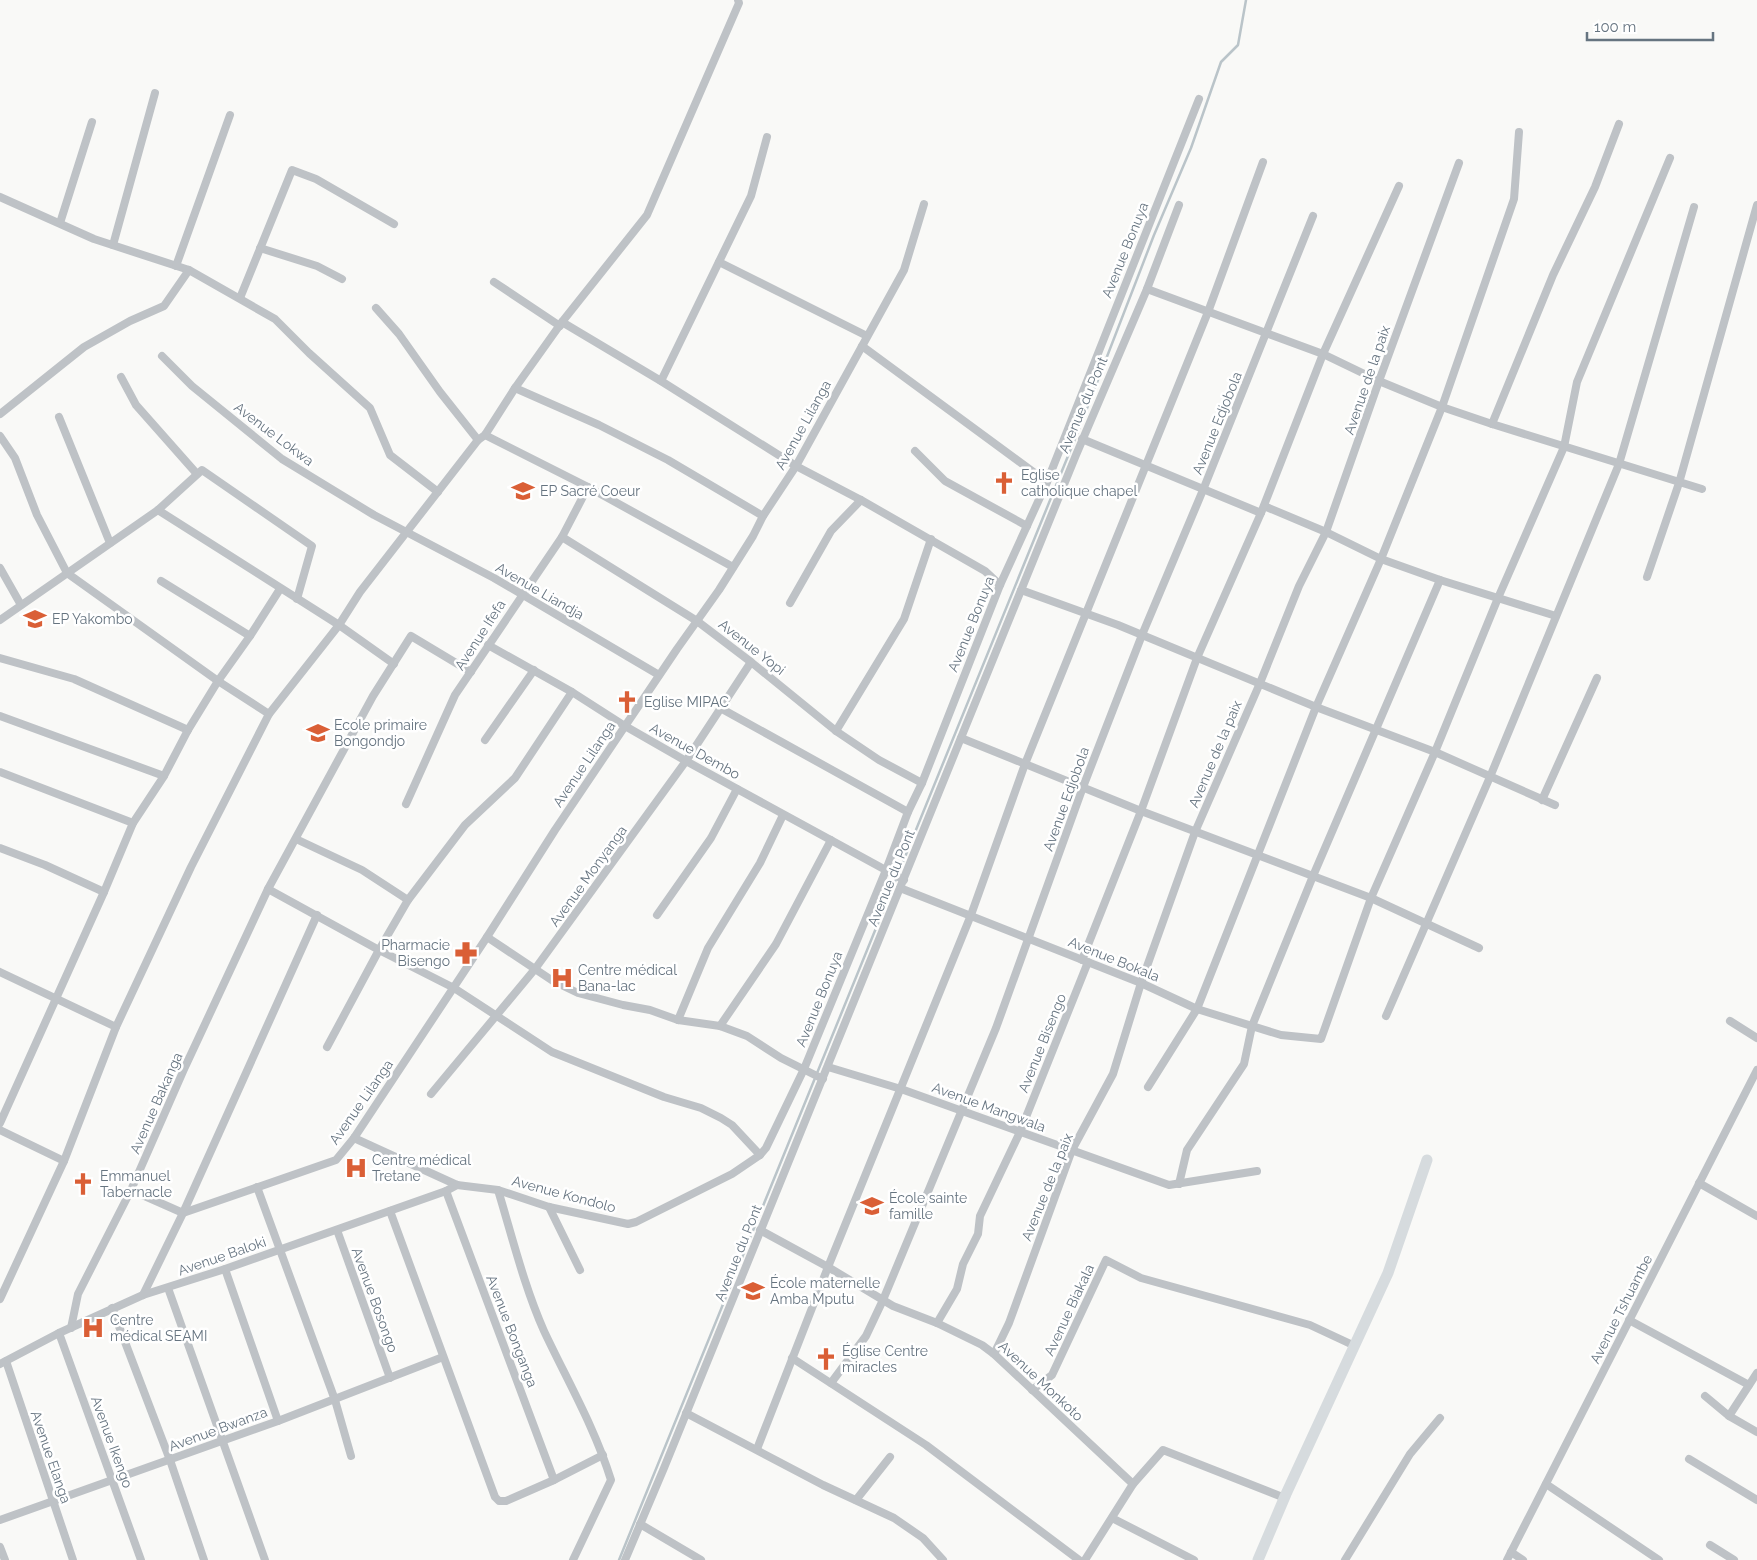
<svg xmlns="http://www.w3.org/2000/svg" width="1757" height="1560" font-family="Raleway,sans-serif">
<rect width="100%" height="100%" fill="#f9f9f7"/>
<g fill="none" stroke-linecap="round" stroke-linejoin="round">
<path stroke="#bac4c9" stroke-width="2.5" d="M619 1560 1079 429 1154 235 1191 148 1221 62 1238 45 1246 0"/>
<g stroke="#bec2c6" stroke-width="8">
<path d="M0 197 94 239 189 270 275 319 309 353 370 408 390 455 438 492"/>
<path d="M60 223 92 122"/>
<path d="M113 245 155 93"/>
<path d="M260 248 317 266 342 279"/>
<path d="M719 262 867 336"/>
<path d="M176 266 230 115"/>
<path d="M494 282 560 326"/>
<path d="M1147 289 1323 354 1379 381 1442 407 1492 424 1702 489"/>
<path d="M240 298 292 170 316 179 394 224"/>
<path d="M376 308 399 334 440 392 478 440"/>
<path d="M562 322 661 381 796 466 861 500 985 571 1000 585"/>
<path d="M862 346 1047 482"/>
<path d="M162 356 192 386 282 459 374 515 494 578 659 675"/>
<path d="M121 377 136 405 197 474"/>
<path d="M661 381 751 196 767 137"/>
<path d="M515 388 599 425 668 460 763 516"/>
<path d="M0 414 84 347 130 321 164 306 189 270"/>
<path d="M59 417 110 543"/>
<path d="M1492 424 1553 275 1595 187 1619 124"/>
<path d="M485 435 588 487 733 567"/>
<path d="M0 436 15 458 37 515 67 573 218 681 269 714"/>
<path d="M1082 439 1261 513"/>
<path d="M915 451 945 481 1027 526"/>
<path d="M1264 506 1326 532 1381 559 1440 580 1556 616"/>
<path d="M158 510 339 625 394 664"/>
<path d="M562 537 697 621 751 662 836 731 879 760 922 783"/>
<path d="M0 568 21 605"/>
<path d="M1647 577 1679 483 1757 205"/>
<path d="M161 581 250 636"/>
<path d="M1021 590 1118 625 1316 707 1435 752 1555 805"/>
<path d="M790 603 831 531 861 500"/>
<path d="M0 620 158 510 202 470 312 546 297 599"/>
<path d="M488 645 572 692 625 726 686 761 904 880"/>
<path d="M0 658 74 679 188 730"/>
<path d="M722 709 908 812"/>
<path d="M0 716 164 776"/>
<path d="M836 731 904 619 931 539"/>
<path d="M961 738 1141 811 1371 898 1479 948"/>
<path d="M485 740 534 670"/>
<path d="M0 772 133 823"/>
<path d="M1542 800 1597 678"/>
<path d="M406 804 455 695 562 537 588 487"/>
<path d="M296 839 362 870 408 900"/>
<path d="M0 848 45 865 104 892"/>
<path d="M900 888 1141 983 1197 1009 1281 1035 1321 1039 1371 898 1435 752 1498 598 1564 447 1577 382 1670 158"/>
<path d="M268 889 379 950 454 988 552 1052 664 1097 701 1108 721 1118 732 1125 760 1155"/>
<path d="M657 915 711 838 737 789"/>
<path d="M487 937 553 981 578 993 623 1005 650 1010 678 1020 720 1026 747 1036 781 1058 823 1079"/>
<path d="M1082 960 1141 811 1197 658 1261 513 1323 354 1399 186"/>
<path d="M0 972 116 1027"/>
<path d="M1386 1016 1490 777 1619 464 1694 207"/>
<path d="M678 1020 708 948 760 863 783 815"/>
<path d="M1730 1021 1757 1038"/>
<path d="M720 1026 776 944 831 840"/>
<path d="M327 1047 379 950 408 900 465 825 515 778 572 692"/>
<path d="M828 1067 901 1089 1169 1185 1257 1171"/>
<path d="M1148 1087 1197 1009 1316 707 1381 559 1442 407 1514 199 1519 132"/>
<path d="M431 1094 535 969 686 761 751 662"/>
<path d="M0 1123 104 892 133 823 164 776 188 730 218 681 250 636 280 589"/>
<path d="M0 1130 64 1161"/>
<path d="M354 1138 457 1185 498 1190 549 1207 628 1224 636 1222 732 1174 760 1155 766 1148 804 1069 886 870 908 812 922 783 1000 585 1047 482 1199 99"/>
<path d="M1699 1183 1757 1216"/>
<path d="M1179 1184 1187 1150 1244 1064 1252 1026 1313 876 1440 580"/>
<path d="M257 1187 335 1400 351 1456"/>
<path d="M131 1190 183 1213 336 1160 354 1138 487 937 555 830 677 649 719 590 753 536 763 516 796 466 904 270 924 204"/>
<path d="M498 1190C512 1236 524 1286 544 1331 567 1380 595 1428 611 1480L573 1560"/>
<path d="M446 1191 554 1480"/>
<path d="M549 1207 580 1270"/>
<path d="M390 1211 495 1497 499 1501H506L554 1480 603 1455"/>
<path d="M337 1230 390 1378"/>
<path d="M760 1230 828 1267 893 1306 937 1323 982 1345 994 1354 1133 1484"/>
<path d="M225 1269 278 1421"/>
<path d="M168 1288 265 1560"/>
<path d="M143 1295 183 1213 317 915"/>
<path d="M0 1299 64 1161 116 1027 191 867 269 714 339 625 360 592 478 440 485 435 515 388 562 322 647 215 739 3 738 0"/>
<path d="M112 1308 170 1460 204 1560"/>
<path d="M1629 1320 1749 1385"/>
<path d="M937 1323 957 1289 963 1264 978 1234 980 1216 1020 1132 1088 962"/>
<path d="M71 1328 78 1294 131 1190 185 1067 268 889 373 696 411 636 471 672"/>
<path d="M59 1333 141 1560"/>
<path d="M994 1354 1009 1323 1072 1150 1113 1074 1141 983 1195 832 1260 683 1299 586 1326 532 1379 381 1459 163"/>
<path d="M792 1358 926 1445 1079 1560"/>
<path d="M6 1361 73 1560"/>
<path d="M0 1364 59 1333 143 1295 225 1269 446 1191 457 1185"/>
<path d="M831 1383 866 1336 883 1300 996 1028 1083 787 1142 635 1203 490 1313 216"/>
<path d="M1032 1390 1052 1375 1106 1260 1141 1278 1310 1325 1355 1346"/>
<path d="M1705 1396 1729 1416 1757 1432"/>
<path d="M686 1413 823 1485 894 1518 923 1538 943 1560"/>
<path d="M1729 1416 1757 1373"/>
<path d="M757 1449 828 1267 971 915 1025 764 1208 312 1263 162"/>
<path d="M1689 1459 1757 1500"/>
<path d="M1546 1484 1659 1560"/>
<path d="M856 1500 890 1457"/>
<path d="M1112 1518 1194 1560"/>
<path d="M0 1520 278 1421 443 1357"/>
<path d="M640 1524 701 1560"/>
<path d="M1710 1545 1734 1560"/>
<path d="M0 1547 5 1560"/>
<path d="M1511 1552 1523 1560"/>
<path d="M625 1560 664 1468 1076 455 1147 289 1179 205"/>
<path d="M1085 1560 1133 1484 1163 1450 1285 1498"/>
<path d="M1345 1560 1410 1454 1440 1418"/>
<path d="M1507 1560 1757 1070"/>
</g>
<path stroke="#d6dbde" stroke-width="11" d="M1258 1560 1286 1494 1388 1273 1427 1160"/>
</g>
<defs>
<symbol id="church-bare" viewBox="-9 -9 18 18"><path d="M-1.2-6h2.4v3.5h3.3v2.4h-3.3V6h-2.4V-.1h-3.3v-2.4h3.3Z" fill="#da5f36" stroke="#fff" stroke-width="2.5" paint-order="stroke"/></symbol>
<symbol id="school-bare" viewBox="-9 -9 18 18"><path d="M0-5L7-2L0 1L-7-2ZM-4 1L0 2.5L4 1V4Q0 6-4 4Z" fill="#da5f36" stroke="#fff" stroke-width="2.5" paint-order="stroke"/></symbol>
<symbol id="pharmacy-bare" viewBox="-9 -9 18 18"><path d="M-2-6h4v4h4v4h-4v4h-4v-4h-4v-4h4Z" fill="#da5f36" stroke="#fff" stroke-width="2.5" paint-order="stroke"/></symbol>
<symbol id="hospital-bare" viewBox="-9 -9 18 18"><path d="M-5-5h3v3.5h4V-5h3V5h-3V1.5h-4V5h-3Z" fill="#da5f36" stroke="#fff" stroke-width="2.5" paint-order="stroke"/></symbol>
</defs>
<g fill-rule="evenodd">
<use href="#church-bare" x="988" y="467" width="32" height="32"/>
<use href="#school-bare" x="507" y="475" width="32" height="32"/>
<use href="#school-bare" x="19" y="603" width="32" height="32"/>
<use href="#church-bare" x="611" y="686" width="32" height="32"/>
<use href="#school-bare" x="302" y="717" width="32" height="32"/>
<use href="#pharmacy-bare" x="450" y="937" width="32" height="32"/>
<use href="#hospital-bare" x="546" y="962" width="32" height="32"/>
<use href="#hospital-bare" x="340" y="1152" width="32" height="32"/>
<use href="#church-bare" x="67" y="1168" width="32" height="32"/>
<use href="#school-bare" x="856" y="1190" width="32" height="32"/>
<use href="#school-bare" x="737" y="1275" width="32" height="32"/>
<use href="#hospital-bare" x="77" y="1312" width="32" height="32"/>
<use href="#church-bare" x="810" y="1343" width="32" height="32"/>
</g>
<g text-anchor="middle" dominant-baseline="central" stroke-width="5" stroke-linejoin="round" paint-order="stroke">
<g font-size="14" fill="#667480" stroke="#fff">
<text transform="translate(1125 250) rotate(-68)">Avenue Bonuya</text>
<text transform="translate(1367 380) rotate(-71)">Avenue de la paix</text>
<text transform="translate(1083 405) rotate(-67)">Avenue du Pont</text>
<text transform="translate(1217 423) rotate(-68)">Avenue Edjobola</text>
<text transform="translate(803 425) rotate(-61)">Avenue Lilanga</text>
<text transform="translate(274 434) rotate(37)">Avenue Lokwa</text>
<text transform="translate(540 591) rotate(30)">Avenue Liandja</text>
<text transform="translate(971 624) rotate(-68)">Avenue Bonuya</text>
<text transform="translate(480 635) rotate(-57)">Avenue Ifefa</text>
<text transform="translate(752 647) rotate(38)">Avenue Yopi</text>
<text transform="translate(695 751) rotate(29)">Avenue Dembo</text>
<text transform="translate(1215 754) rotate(-67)">Avenue de la paix</text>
<text transform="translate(584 764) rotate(-56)">Avenue Lilanga</text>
<text transform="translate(1066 799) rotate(-70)">Avenue Edjobola</text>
<text transform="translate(588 876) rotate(-54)">Avenue Monyanga</text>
<text transform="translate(891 878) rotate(-68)">Avenue du Pont</text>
<text transform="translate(1114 959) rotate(22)">Avenue Bokala</text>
<text transform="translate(819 999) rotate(-68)">Avenue Bonuya</text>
<text transform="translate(1042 1043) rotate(-68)">Avenue Bisengo</text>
<text transform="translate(361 1102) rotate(-55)">Avenue Lilanga</text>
<text transform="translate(156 1103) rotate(-66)">Avenue Bakanga</text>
<text transform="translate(989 1107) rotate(20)">Avenue Mangwala</text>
<text transform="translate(1047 1187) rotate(-68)">Avenue de la paix</text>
<text transform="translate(564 1194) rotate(15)">Avenue Kondolo</text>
<text transform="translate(738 1253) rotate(-68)">Avenue du Pont</text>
<text transform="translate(222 1256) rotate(-19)">Avenue Baloki</text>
<text transform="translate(375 1300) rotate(70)">Avenue Bosongo</text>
<text transform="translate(1621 1309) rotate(-63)">Avenue Tshuambe</text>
<text transform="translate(1069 1310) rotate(-65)">Avenue Biakala</text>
<text transform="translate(512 1331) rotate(69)">Avenue Bonganga</text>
<text transform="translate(1041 1381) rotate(43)">Avenue Monkoto</text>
<text transform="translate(218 1429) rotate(-20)">Avenue Bwanza</text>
<text transform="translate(112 1442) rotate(70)">Avenue Ikengo</text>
<text transform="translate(51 1457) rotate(71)">Avenue Elanga</text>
</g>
<g font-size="14" fill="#667480" stroke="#fff" text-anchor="start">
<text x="1021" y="475">Eglise<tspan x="1021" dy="16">catholique chapel</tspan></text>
<text x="540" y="491">EP Sacré Coeur</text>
<text x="52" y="619">EP Yakombo</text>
<text x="644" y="702">Eglise MIPAC</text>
<text x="334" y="725">Ecole primaire<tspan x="334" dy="16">Bongondjo</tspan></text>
<text x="450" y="945" text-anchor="end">Pharmacie<tspan x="450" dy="16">Bisengo</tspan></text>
<text x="578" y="970">Centre médical<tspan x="578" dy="16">Bana-lac</tspan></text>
<text x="372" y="1160">Centre médical<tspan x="372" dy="16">Tretane</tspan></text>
<text x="100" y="1176">Emmanuel<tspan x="100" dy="16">Tabernacle</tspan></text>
<text x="889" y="1198">École sainte<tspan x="889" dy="16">famille</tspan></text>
<text x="770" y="1283">École maternelle<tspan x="770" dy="16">Amba Mputu</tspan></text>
<text x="110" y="1320">Centre<tspan x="110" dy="16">médical SEAMI</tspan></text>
<text x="842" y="1351">Église Centre<tspan x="842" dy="16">miracles</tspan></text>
</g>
</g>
<path d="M1587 32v8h126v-8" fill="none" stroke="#667480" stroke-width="2.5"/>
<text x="1594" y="32" font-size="15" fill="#667480" stroke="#ffffff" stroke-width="4" paint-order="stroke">100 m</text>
</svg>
